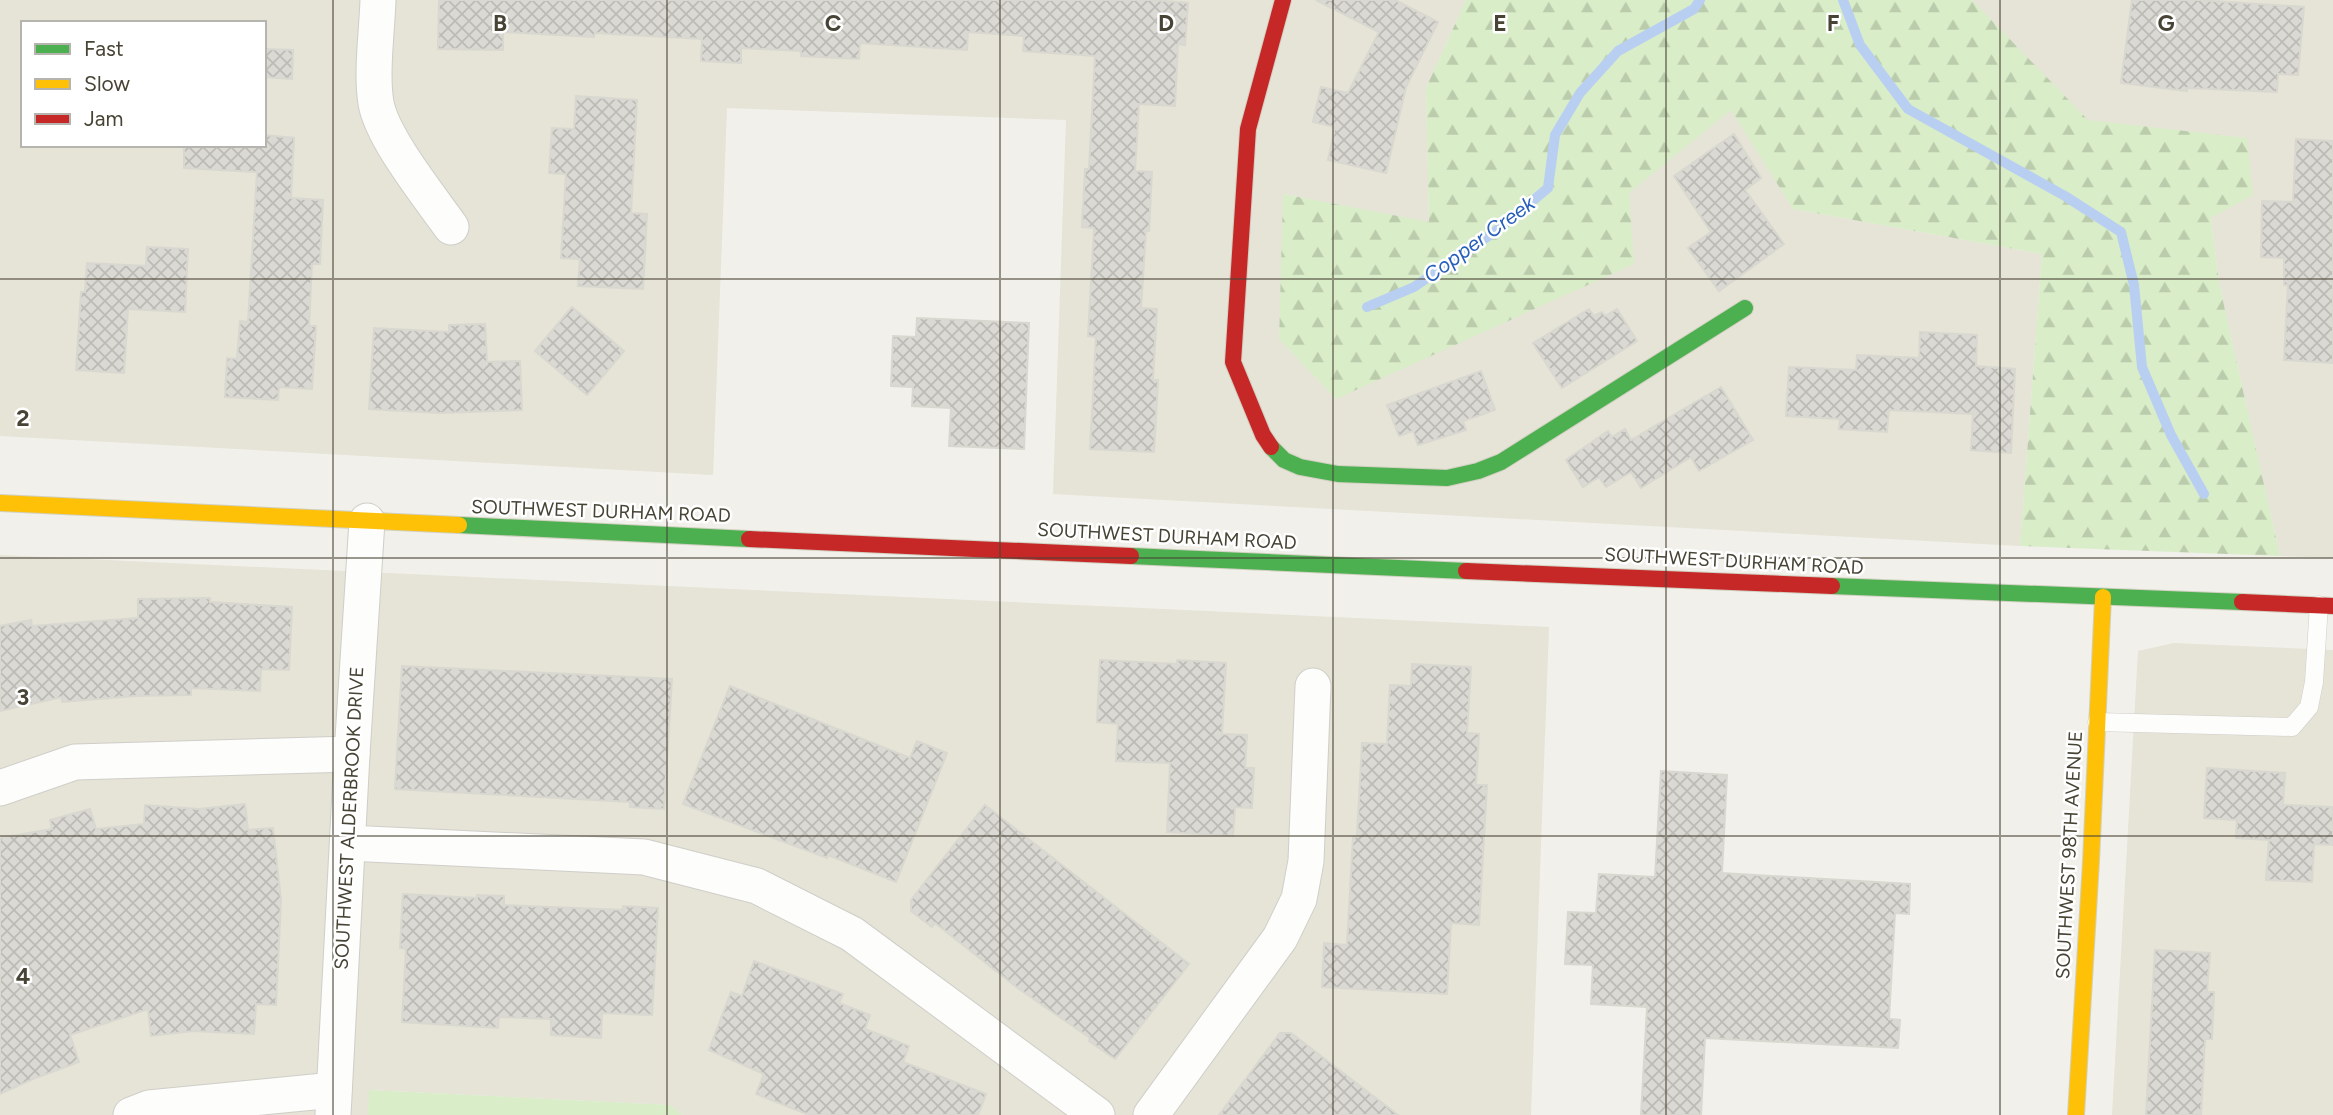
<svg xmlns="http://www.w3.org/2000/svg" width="2333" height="1115" font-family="Figtree,sans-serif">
<defs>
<pattern id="forest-firs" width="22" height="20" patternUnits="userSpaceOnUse" patternTransform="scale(1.75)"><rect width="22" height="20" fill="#d8edc8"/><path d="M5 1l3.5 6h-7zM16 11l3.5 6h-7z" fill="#bbccac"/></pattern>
<pattern id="building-cross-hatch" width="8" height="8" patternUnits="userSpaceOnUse" patternTransform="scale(1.75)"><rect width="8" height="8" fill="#dbd9d3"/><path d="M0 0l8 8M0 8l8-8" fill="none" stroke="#bdbbb6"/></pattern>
</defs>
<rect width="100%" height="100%" fill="#f1f0ea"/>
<g fill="#e6e3d7" fill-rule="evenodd">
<path d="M0 0H1466L1426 88 1429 223 1284 194 1279 339 1336 399 1629 193 1731 109 1793 209 2042 254 2020 546 1053 494 1066 120 727 108 713 475 0 436ZM23 23H264V145H23Z"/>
<path d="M1972 0H2333V558L2280 556 2219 283 2211 218 2247 138 2088 121Z"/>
<path d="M0 555 1549 627 1531 1115H683L670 1105 370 1090 368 1115H0Z"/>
<path d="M2174 643 2333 650V1115H2112L2138 651Z"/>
</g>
<path fill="#d8edc8" d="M369 1090 670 1105 683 1115H368Z"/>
<path fill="url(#forest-firs)" d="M1466 0H1972L2088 120 2247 138 2253 195 2211 218 2219 283 2280 556 2020 546 2042 254 1793 209 1731 110 1629 193 1634 264 1336 399 1279 339 1283 194 1429 222 1426 88Z"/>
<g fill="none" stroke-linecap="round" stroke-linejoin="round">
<g stroke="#b8cff2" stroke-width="10">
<path d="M1843 0 1860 45 1908 109 2065 196 2121 232 2134 285 2142 367 2171 435 2204 494"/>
<path d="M1367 307 1414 287 1500 228 1548 188 1555 135 1580 93 1618 51 1694 9 1700 0"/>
</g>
</g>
<g fill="url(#building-cross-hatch)" stroke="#d9d8d0" stroke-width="2">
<path d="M439 0H1152L1188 3 1185 45 1178 44 1175 106 1139 104 1135 171 1152 172 1149 231H1146L1141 308 1157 309 1153 380H1158L1154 452 1090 449 1096 337 1088 336 1094 228 1082 227 1085 169H1089L1095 56 1023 51 1024 36 968 32 967 50 860 43 859 59 801 56V51L741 48V63L701 61 702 39 595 33 594 37 503 32V50L438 49Z"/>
<path d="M1316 0H1395L1438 22 1406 87 1386 173 1328 160 1335 127 1313 122 1321 87 1348 93 1379 32Z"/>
<path d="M2132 0H2198L2304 7 2298 75 2278 74 2277 92 2187 88V91L2121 83Z"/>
<path d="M264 49 293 50 292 79 264 77Z"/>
<path d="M576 96 637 100 631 213 647 214 643 289 578 286 580 259 561 258 566 174 549 173 552 128 574 129Z"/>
<path d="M1734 134 1761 178 1745 190 1784 244 1719 291 1688 248 1711 232 1674 176Z"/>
<path d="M264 135 294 138 291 198 323 200 320 264H312L309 326H316L312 389 279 387 278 400 225 397 227 358 237 359 240 321 248 322 257 172 184 168V145H264Z"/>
<path d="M2296 139 2333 141V363L2284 360 2288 285H2284V258L2261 257 2262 201 2293 202Z"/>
<path d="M147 247 188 249 185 312 128 309 124 373 76 370 81 292H85L87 263 146 266Z"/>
<path d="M572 307 624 351 587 395 535 351Z"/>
<path d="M1589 309 1594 316 1602 312 1605 316 1617 309 1637 341 1562 388 1533 343Z"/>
<path d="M917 318 1029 323 1024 449 949 446 951 408 912 406 913 387 891 386 893 336 916 337Z"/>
<path d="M485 324 487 362 520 361 522 410 439 413 369 409 374 328 449 332V325Z"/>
<path d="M1920 332 1977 335 1976 366 2015 369 2011 453 1971 450 1973 414 1889 410 1887 432 1839 429 1840 419 1786 416 1789 367 1856 370 1857 355 1919 358Z"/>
<path d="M1481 371 1495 410 1463 421 1466 430 1418 445 1413 431 1399 436 1387 405Z"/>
<path d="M1721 387 1753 440 1699 471 1691 457 1641 488 1631 472 1606 487 1599 477 1583 487 1566 460 1608 431 1612 437 1625 429 1631 440Z"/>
<path d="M210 598V602L292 607 289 670 261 669 260 691 191 688V695L135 696 62 702V697L0 711V626L31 620 32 626 138 618V599Z"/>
<path d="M1100 660 1177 664V660L1226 663 1222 734 1247 735 1245 768H1254L1252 808 1235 807 1233 836 1167 832 1170 763 1116 761 1118 724 1097 722Z"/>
<path d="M1412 664 1471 667 1467 733 1479 734 1476 785H1487L1479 925 1451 923 1447 994 1322 987 1324 943 1347 945 1353 837H1357L1362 743 1387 744 1390 685 1411 686Z"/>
<path d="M402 666 672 679 664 809 630 807V802L395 789Z"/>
<path d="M730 686 910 758 917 741 947 753 896 882 828 855 827 858 683 804Z"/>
<path d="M2207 768 2285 773 2283 805 2333 807V845L2314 844 2312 882 2266 880 2269 840 2236 838 2237 820 2204 818Z"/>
<path d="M1661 771 1727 775 1722 873 1910 884 1909 914 1895 913 1889 1019 1900 1020 1898 1048 1705 1038 1701 1115H1641L1647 1007 1591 1004 1593 965 1565 964 1568 912 1596 913 1599 874 1655 877Z"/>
<path d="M245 804 248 830 273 828 281 900 276 1005 256 1004 254 1034 193 1031 151 1036 148 1009 70 1035 79 1062 33 1079 0 1094V838L52 829 50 820 90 809 96 829 144 824 145 805 199 809Z"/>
<path d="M985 805 1189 964 1115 1059 1089 1041 1090 1038 1019 989 935 923 932 927 911 911V900Z"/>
<path d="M403 894 477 898V895L504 896V905L623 910V906L658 908 652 1015 602 1013 601 1038 551 1035V1019L499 1017 498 1028 402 1022 406 949 400 948Z"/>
<path d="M2155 950 2210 953 2207 992H2214L2212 1039H2205L2201 1115H2146Z"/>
<path d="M754 961 843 994 839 1003 870 1015 865 1029 909 1046 903 1062 986 1094 978 1115H809L756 1094 764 1074 709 1050 731 992 742 996Z"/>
<path d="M1280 1033H1291L1398 1115H1219Z"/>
</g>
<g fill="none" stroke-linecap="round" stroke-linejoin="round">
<defs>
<path id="lane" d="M2097 722 2292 727 2309 707 2314 682 2319 605"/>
<g id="street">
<path d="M378 0C377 31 371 73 376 103 382 138 430 197 451 227"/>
<path d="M0 788 75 762 352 754"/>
<path d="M348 843 644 857 757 886 852 934 1097 1115"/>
<path d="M131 1115 149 1108 334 1090"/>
<path d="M333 1115 352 754 367 521"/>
<path d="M1151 1115 1280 938 1299 899 1306 861 1313 686"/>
</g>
<g id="fast">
<path d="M1271 447 1284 460 1300 467 1338 474 1447 478 1478 471 1501 462 1745 308"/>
<path d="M459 525 749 539"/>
<path d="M1131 556 1466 571"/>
<path d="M1832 586 2242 602"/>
</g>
<g id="slow">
<path d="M0 503 459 525"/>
<path d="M2076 1115 2091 861 2103 597"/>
</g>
<g id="jam">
<path d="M1271 447 1263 435 1233 362 1248 129 1283 0"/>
<path d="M749 539 1131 556"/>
<path d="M1466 571 1832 586"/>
<path d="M2242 602 2333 606"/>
</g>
</defs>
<use href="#lane" stroke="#cfcec8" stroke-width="19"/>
<use href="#street" stroke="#cfcec8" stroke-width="37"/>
<use href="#fast" stroke="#d1d0c1" stroke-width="18"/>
<use href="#slow" stroke="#d1d0c1" stroke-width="18"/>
<use href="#jam" stroke="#d1d0c1" stroke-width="18"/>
<use href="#lane" stroke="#fdfdfc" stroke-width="18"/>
<use href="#street" stroke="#fdfdfc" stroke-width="35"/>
<use href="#fast" stroke="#4caf50" stroke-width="16"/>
<use href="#slow" stroke="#ffc107" stroke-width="16"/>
<use href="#jam" stroke="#c62828" stroke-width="16"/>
</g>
<path fill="none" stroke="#484435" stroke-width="2" stroke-opacity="0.55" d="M333 0V1115M667 0V1115M1000 0V1115M1333 0V1115M1666 0V1115M2000 0V1115M0 279H2333M0 558H2333M0 836H2333"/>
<g text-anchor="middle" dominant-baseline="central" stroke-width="5" stroke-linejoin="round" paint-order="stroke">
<g font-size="19" fill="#484435" stroke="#fff">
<text transform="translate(601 511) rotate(2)">SOUTHWEST DURHAM ROAD</text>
<text transform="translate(1167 536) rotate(3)">SOUTHWEST DURHAM ROAD</text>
<text transform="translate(1734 561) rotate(3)">SOUTHWEST DURHAM ROAD</text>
<text transform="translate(349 818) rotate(-87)">SOUTHWEST ALDERBROOK DRIVE</text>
<text transform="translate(2069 855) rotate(-87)">SOUTHWEST 98TH AVENUE</text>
</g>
<g font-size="21" font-style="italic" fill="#275fbb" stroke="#fff">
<text transform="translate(1479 239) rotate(-36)">Copper Creek</text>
</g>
</g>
<g font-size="23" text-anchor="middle" font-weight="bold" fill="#484435" stroke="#fff" stroke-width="5" stroke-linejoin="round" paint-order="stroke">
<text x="500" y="31">B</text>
<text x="833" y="31">C</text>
<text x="1166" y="31">D</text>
<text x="1500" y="31">E</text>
<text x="1833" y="31">F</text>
<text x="2166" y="31">G</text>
<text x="23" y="426">2</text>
<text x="23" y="705">3</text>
<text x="23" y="984">4</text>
</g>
<rect x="21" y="21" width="245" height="126" fill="#ffffff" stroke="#b6b4ae" stroke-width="2"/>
<rect x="35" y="44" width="35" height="10" fill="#4caf50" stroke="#b6b4ae" stroke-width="2"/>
<text x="84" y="56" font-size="21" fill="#484435">Fast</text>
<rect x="35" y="79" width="35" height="10" fill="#ffc107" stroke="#b6b4ae" stroke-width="2"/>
<text x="84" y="91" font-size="21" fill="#484435">Slow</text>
<rect x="35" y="114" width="35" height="10" fill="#c62828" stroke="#b6b4ae" stroke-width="2"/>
<text x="84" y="126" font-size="21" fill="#484435">Jam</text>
</svg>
